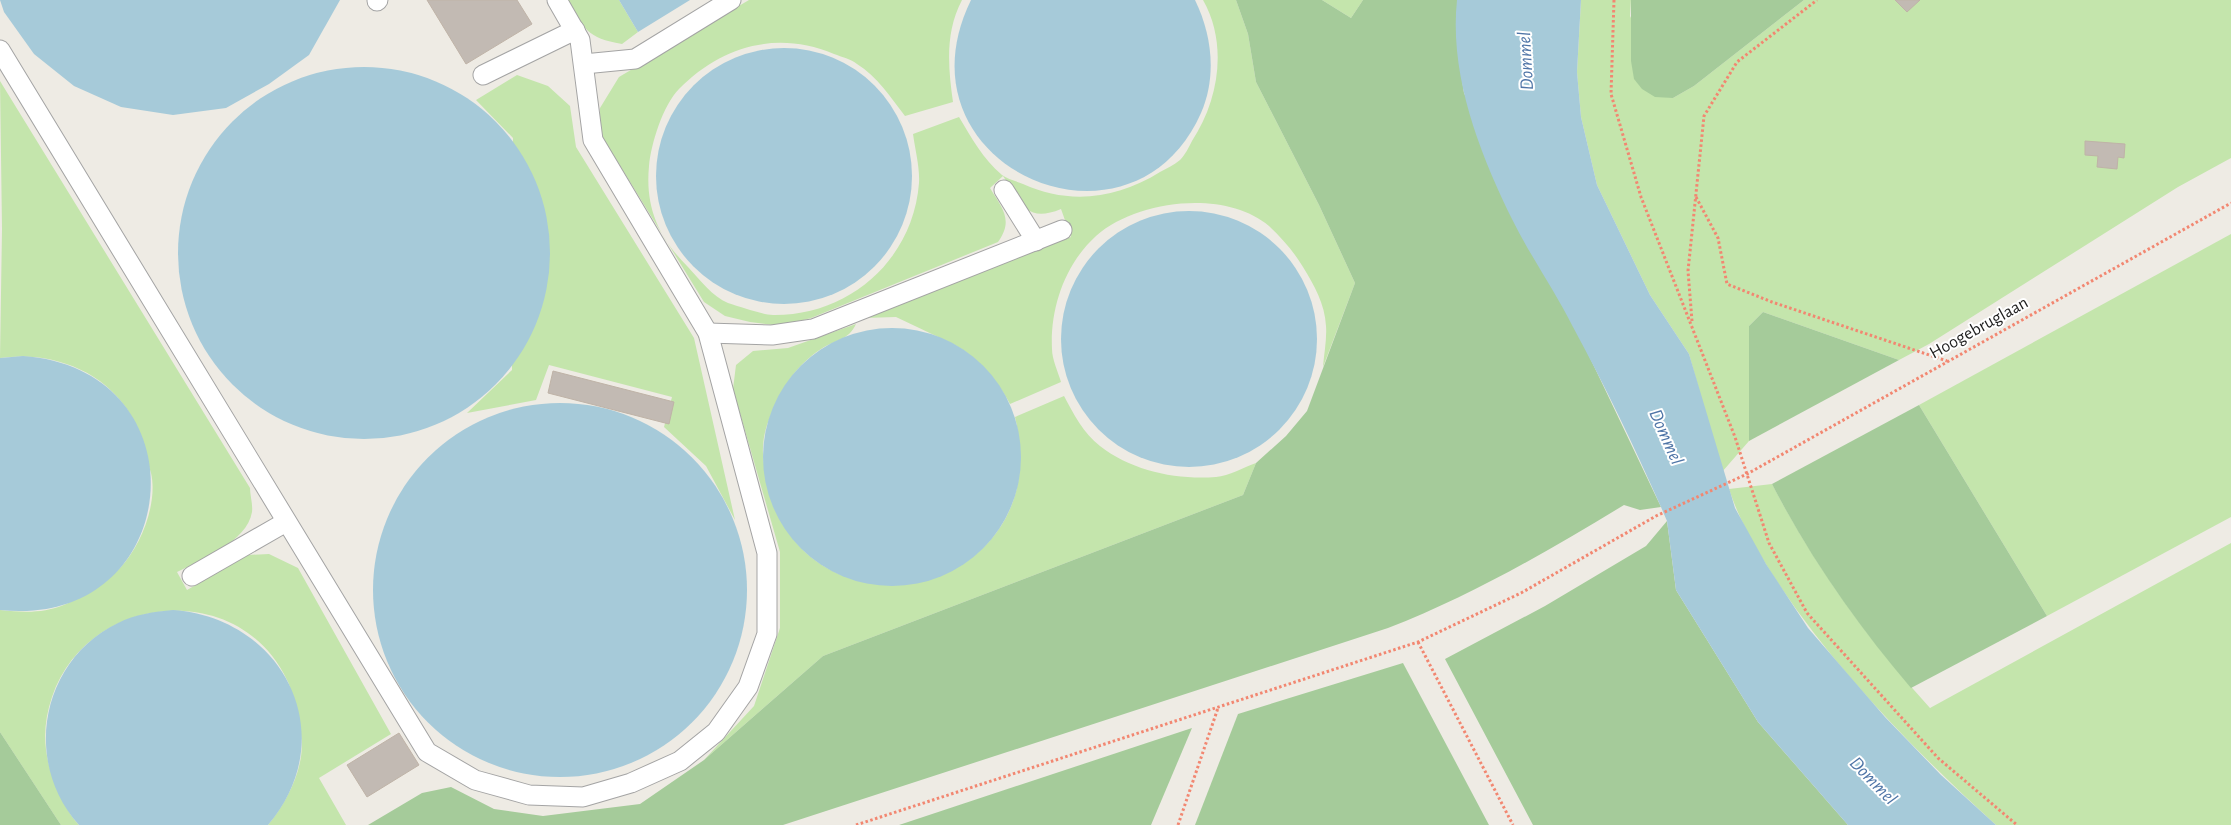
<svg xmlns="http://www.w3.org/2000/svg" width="2231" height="825" font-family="'Alegreya Sans',sans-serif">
<rect width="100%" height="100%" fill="#eeebe4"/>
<g fill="#c4e5ac">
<path d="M568 0H619L638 32 622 44C587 38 584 29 568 0Z"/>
<path d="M749 0H962C945 32 948 67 953 102L905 116C891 98 877 76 857 64 851 59 842 57 834 54 777 30 721 46 679 89 663 105 651 144 649 166 645 208 659 238 688 267 699 279 713 297 728 303 741 307 760 314 773 315 849 316 913 260 919 183 920 168 915 149 913 134L959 117C971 137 983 159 1002 175 1007 179 1016 181 1023 184 1069 205 1117 199 1160 172 1167 168 1174 165 1180 160 1185 155 1189 147 1192 141 1219 100 1228 44 1203 0H1236L1248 34 1256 82 1319 205 1355 283 1323 367C1324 354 1327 339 1326 326 1325 304 1314 285 1303 267 1294 252 1282 238 1269 226 1225 189 1137 200 1096 236 1065 264 1050 308 1052 349 1052 359 1058 372 1061 382L1010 404C999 382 977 357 955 345L896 317 864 318 1071 237 1061 209C1025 224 1020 201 1003 176L990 188C1002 208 1014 220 998 242L811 318 780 326 750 322 725 316 704 302 606 143 600 132V108L619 77Z"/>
<path d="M1322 0H1363L1351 18Z"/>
<path d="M1581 0H1631L1630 16 1673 98 1694 86 1804 0H2231V158L2178 187 1929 344 1899 360 1763 312 1749 326V441L1722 472 1689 354 1650 295 1597 185 1581 117 1577 72Z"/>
<path d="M517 75 548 86 570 106 576 147 694 338 735 520 706 466 664 427 672 397 549 365 536 400 467 413 512 370 513 138 476 100Z"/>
<path d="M0 81 250 488C250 495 253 505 252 512 247 542 201 560 177 572L187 590 248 555 269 554 298 568 391 734 319 778 346 825H268C287 802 306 766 301 735 300 725 296 715 294 705 292 697 291 687 287 680 239 578 87 593 52 697 42 726 43 755 55 782 62 797 67 813 79 825H61L0 732V610C45 615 63 610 99 584 106 579 114 574 120 568 141 546 158 503 151 473 148 463 144 453 140 444 136 433 133 418 127 409 99 368 48 351 0 358L2 229Z"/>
<path d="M2231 234V517L2047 616 1919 405Z"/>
<path d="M856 324C848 341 836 339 821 349 793 367 778 395 767 425 758 453 765 476 776 502 780 513 784 527 791 536 847 612 973 595 1010 509 1023 479 1022 448 1015 417L1064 396C1073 413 1084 434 1100 446 1132 471 1176 480 1216 477 1229 476 1244 467 1256 463L1243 495 823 656 704 760 754 706 780 628V552L733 389 736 365 753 351 788 348Z"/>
<path d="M1772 484C1815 566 1868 640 1930 708L2231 543V825H1996C1917 753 1840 675 1780 586 1760 556 1740 523 1729 489Z"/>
</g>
<g fill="#a5cb9a">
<path d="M1236 0H1322L1351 18 1363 0H1457L1458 53 1464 93 1661 507 1640 510 1624 505C1548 551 1471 596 1388 628L783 825H368L422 793 451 787 494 809 543 816 640 804 704 760 823 656 1243 495 1256 463 1286 436 1307 411 1355 283 1319 205 1256 82 1248 34Z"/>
<path d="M1631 0H1804L1694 86 1673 98 1655 97 1642 89 1634 79 1631 61Z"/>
<path d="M1763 312 1899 360 1749 441V326Z"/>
<path d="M1919 405 2047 616 1911 688C1858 626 1810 558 1772 484Z"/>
<path d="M1667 521 1676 590 1758 722 1848 825H1533L1445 659 1545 606 1646 546Z"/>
<path d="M1403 663 1489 825H1195L1238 714Z"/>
<path d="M1192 728 1151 825H899Z"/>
<path d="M0 732 61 825H0Z"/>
</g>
<g fill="#a6cad9">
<path d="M0 0H340L309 55 269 84 226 108 173 115 121 107 74 86 34 54 4 12Z"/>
<path d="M619 0H690L638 32Z"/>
<path d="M971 0H1195C1212 35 1217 76 1201 113 1131 271 890 166 971 0Z"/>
<path d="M1457 0H1581L1577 72 1581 117 1597 185 1650 295 1689 354 1735 508 1766 564 1808 628 1885 717 1941 775 1996 825H1848L1758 722 1676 590 1667 521 1661 507C1634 446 1605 386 1573 327 1555 291 1531 257 1513 221 1480 154 1449 76 1457 0Z"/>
<circle cx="784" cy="176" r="128"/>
<circle cx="364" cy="253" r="186"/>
<circle cx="1189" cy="339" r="128"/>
<circle cx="892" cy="457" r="129"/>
<path d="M23 356C208 369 185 630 0 610V358Z"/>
<circle cx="560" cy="590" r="187"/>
<path d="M173 610C285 618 343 737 268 825H79C22 762 41 660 118 623 135 614 154 612 173 610Z"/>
</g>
<g fill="#c2bab3" stroke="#bfb3a7">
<path d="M427 0H517L532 24 466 64Z"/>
<path d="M1895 0H1920L1907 12Z"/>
<path d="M2085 141 2125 144 2124 158 2118 157 2117 169 2097 167 2098 156 2085 155Z"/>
<path d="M553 371 674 402 669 424 548 393Z"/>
<path d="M399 733 419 765 367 797 347 765Z"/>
</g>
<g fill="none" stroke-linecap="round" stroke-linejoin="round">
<defs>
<g id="lane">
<path d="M377 1 378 0"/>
<path d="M0 50 427 752 475 780 529 795 583 797 631 783 680 761 716 732 748 687 767 634V553L708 333 593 140 580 40 557 0"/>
<path d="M584 64 635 59 731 0"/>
<path d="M483 75 575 30"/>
<path d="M1004 190 1036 241"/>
<path d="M708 333 772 335 813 329 1062 230"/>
<path d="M192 576 286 522"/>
</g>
</defs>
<use href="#lane" stroke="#a4a4a4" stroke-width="21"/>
<g stroke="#f28771" stroke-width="3" stroke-dasharray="2.5 2.5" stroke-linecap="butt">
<path d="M1614 0 1611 94 1641 197 1735 437 1769 543 1807 613 1938 758 2017 825"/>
<path d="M1696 197 1718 238 1727 284 1772 302 1947 361"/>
<path d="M1692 321 1688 271 1704 116 1737 62 1817 0"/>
<path d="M1418 642 1513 825"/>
<path d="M856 825 1418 642 1521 593 1656 516 1747 474 2231 203"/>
<path d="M1178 825 1218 708"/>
</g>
<use href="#lane" stroke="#fff" stroke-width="19"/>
</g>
<g text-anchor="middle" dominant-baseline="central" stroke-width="4" stroke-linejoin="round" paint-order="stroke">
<g font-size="18" fill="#1d1d1d" stroke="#fff">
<text transform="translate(1979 328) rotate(-29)">Hoogebruglaan</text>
</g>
<g font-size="19" font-style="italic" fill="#4f75a7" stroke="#fff">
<text transform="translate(1526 61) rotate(-93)">Dommel</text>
<text transform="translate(1666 437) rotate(66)">Dommel</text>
<text transform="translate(1873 781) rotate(46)">Dommel</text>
</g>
</g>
</svg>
